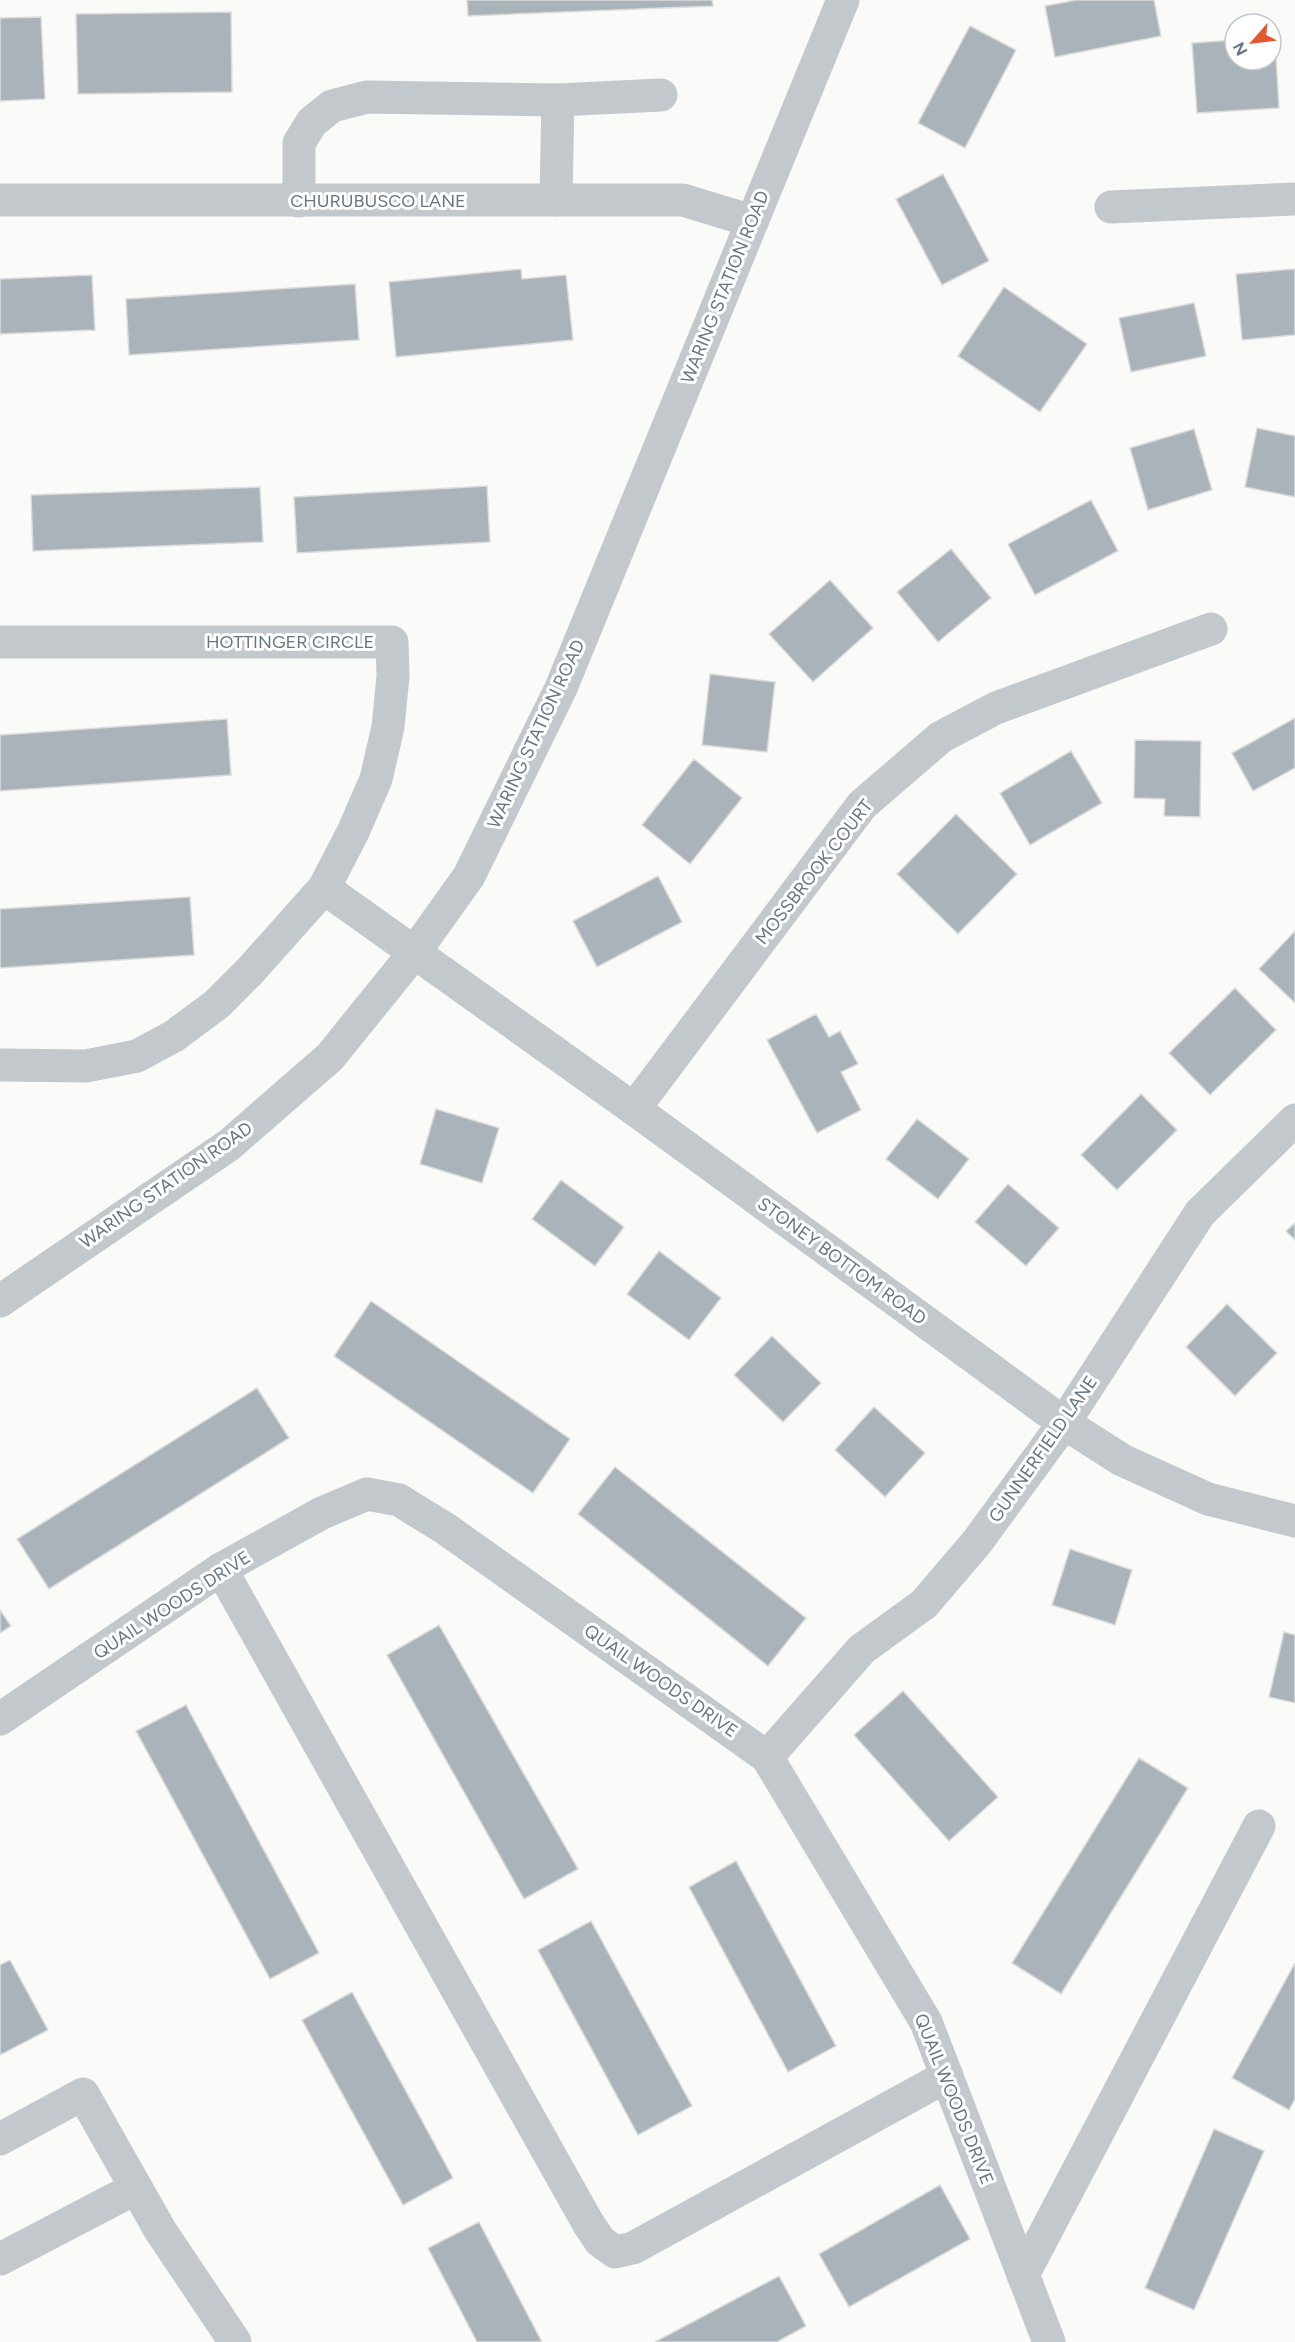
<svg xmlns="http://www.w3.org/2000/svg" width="1295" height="2342" font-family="Figtree,sans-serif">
<rect width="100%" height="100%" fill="#fafaf8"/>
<g fill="#aab3b9" stroke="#dcdcda" stroke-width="1.5">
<path d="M467 0H712L713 6 468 16Z"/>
<path d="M1076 0H1154L1161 36 1055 57 1045 6Z"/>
<path d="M231 12 232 92 78 94 76 14Z"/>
<path d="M41 17 45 99 0 101V18Z"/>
<path d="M970 26 1016 50 965 148 918 123Z"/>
<path d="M1275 37 1279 108 1197 113 1192 43 1235 40V60H1271V38Z"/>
<path d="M943 174 989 261 942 285 896 199Z"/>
<path d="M521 269 522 279 566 275 573 340 396 357 389 282Z"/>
<path d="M1295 269V335L1242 340 1236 274Z"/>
<path d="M92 275 95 330 0 334V279Z"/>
<path d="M355 284 359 340 129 355 126 299Z"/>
<path d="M1004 287 1087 344 1040 412 958 356Z"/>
<path d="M1194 303 1206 356 1131 372 1119 318Z"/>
<path d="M1257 428 1295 436V497L1245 487Z"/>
<path d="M1194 429 1212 490 1148 510 1130 448Z"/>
<path d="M487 486 490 542 297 553 294 497Z"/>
<path d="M260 487 263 542 33 551 31 495Z"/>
<path d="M1091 500 1118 551 1035 595 1008 544Z"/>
<path d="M951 549 991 598 938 642 897 592Z"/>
<path d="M830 580 873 628 813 682 769 634Z"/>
<path d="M710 674 775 682 767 752 702 745Z"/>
<path d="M1295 718V768L1253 791 1232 753Z"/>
<path d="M227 719 231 775 0 791V735Z"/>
<path d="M1135 740 1201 741 1200 817 1164 816 1165 799 1134 798Z"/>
<path d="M1071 751 1102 803 1030 845 1000 793Z"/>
<path d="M694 759 742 798 690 864 642 825Z"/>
<path d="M956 814 1017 874 958 934 897 874Z"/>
<path d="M658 876 682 922 597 967 573 921Z"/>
<path d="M190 897 194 955 0 968V909Z"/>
<path d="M1295 931V1003L1259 969Z"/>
<path d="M1235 988 1276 1030 1210 1095 1169 1053Z"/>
<path d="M816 1014 829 1037 840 1031 858 1064 841 1072 861 1110 817 1133 767 1040Z"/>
<path d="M1141 1094 1177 1130 1117 1190 1081 1155Z"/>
<path d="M436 1109 499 1128 482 1183 420 1164Z"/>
<path d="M917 1119 969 1159 938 1199 886 1159Z"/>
<path d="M561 1180 624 1227 595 1266 532 1219Z"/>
<path d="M1008 1184 1059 1228 1026 1266 975 1222Z"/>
<path d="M1295 1223V1240L1286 1231Z"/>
<path d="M659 1251 721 1298 689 1340 627 1294Z"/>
<path d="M371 1301 570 1439 533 1493 334 1356Z"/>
<path d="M1227 1304 1277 1353 1235 1396 1186 1347Z"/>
<path d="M772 1336 821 1383 783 1422 734 1375Z"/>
<path d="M257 1388 289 1438 49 1589 17 1539Z"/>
<path d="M874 1407 925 1453 885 1497 835 1450Z"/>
<path d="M615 1467 806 1618 768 1666 578 1514Z"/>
<path d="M1070 1549 1132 1570 1115 1625 1052 1605Z"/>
<path d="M0 1610 11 1626 0 1633Z"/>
<path d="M439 1625 578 1869 524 1899 387 1655Z"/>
<path d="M1284 1632 1295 1635V1703L1269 1697Z"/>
<path d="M903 1691 998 1797 949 1841 854 1735Z"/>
<path d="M186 1705 319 1953 270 1979 136 1731Z"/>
<path d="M1139 1758 1188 1788 1061 1994 1012 1963Z"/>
<path d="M736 1861 836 2046 788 2072 689 1887Z"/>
<path d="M591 1921 692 2106 638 2135 538 1950Z"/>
<path d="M10 1960 48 2030 0 2055V1965Z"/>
<path d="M1295 1963V2099L1289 2110 1232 2078Z"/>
<path d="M352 1992 453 2178 403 2205 302 2020Z"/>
<path d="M1214 2129 1264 2151 1194 2310 1145 2288Z"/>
<path d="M940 2185 970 2239 849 2307 819 2254Z"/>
<path d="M479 2222 542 2342H477L428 2248Z"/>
<path d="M779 2276 806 2326 777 2342H655Z"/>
</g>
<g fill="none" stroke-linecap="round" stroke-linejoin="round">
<g stroke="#c3c8cc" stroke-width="33">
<path d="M0 200H683L752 221"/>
<path d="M556 200 558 100"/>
<path d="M299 201V143L312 122 332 106 367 97 558 100 661 95"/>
<path d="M1111 207 1295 199"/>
<path d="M0 642H392L393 676 388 727 376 779 353 832 324 888 250 971 217 1004 174 1036 137 1056 86 1066 0 1065"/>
<path d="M324 888 634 1109 1064 1423 1122 1460 1208 1499 1295 1521"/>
<path d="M634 1109 862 805 941 737 996 708 1211 629"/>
<path d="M0 1301 229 1145 330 1057 414 953 469 876 561 688 843 0"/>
<path d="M221 1569 588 2223 600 2241 615 2252 633 2248 947 2076"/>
<path d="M0 1719 221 1569 322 1513 367 1494 399 1500 446 1529 767 1757 926 2022 1049 2342"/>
<path d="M767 1757 862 1649 924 1604 977 1542 1064 1423 1200 1213 1295 1120"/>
<path d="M0 2139 83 2094 160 2230 235 2342"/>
<path d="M0 2259 136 2188"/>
<path d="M1023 2275 1259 1826"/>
</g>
</g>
<g text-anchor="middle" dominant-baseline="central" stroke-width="6" stroke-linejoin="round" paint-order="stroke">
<g font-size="18" fill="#657683" stroke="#fff">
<text x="378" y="201">CHURUBUSCO LANE</text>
<text transform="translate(725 287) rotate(-68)">WARING STATION ROAD</text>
<text x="290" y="642">HOTTINGER CIRCLE</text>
<text transform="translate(536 734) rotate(-65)">WARING STATION ROAD</text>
<text transform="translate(814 872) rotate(-52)">MOSSBROOK COURT</text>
<text transform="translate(166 1185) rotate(-35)">WARING STATION ROAD</text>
<text transform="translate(842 1261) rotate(36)">STONEY BOTTOM ROAD</text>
<text transform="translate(1043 1449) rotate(-55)">GUNNERFIELD LANE</text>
<text transform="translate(172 1605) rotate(-33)">QUAIL WOODS DRIVE</text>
<text transform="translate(661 1681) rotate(35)">QUAIL WOODS DRIVE</text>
<text transform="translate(954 2099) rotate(68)">QUAIL WOODS DRIVE</text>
</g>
</g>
<g transform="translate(1253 42) rotate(242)"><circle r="28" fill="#ffffff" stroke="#c1c8cd" stroke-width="1.5"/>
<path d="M0-4.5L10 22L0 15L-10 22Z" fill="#e4572e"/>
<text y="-9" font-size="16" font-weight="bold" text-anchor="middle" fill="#657683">N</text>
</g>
</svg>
